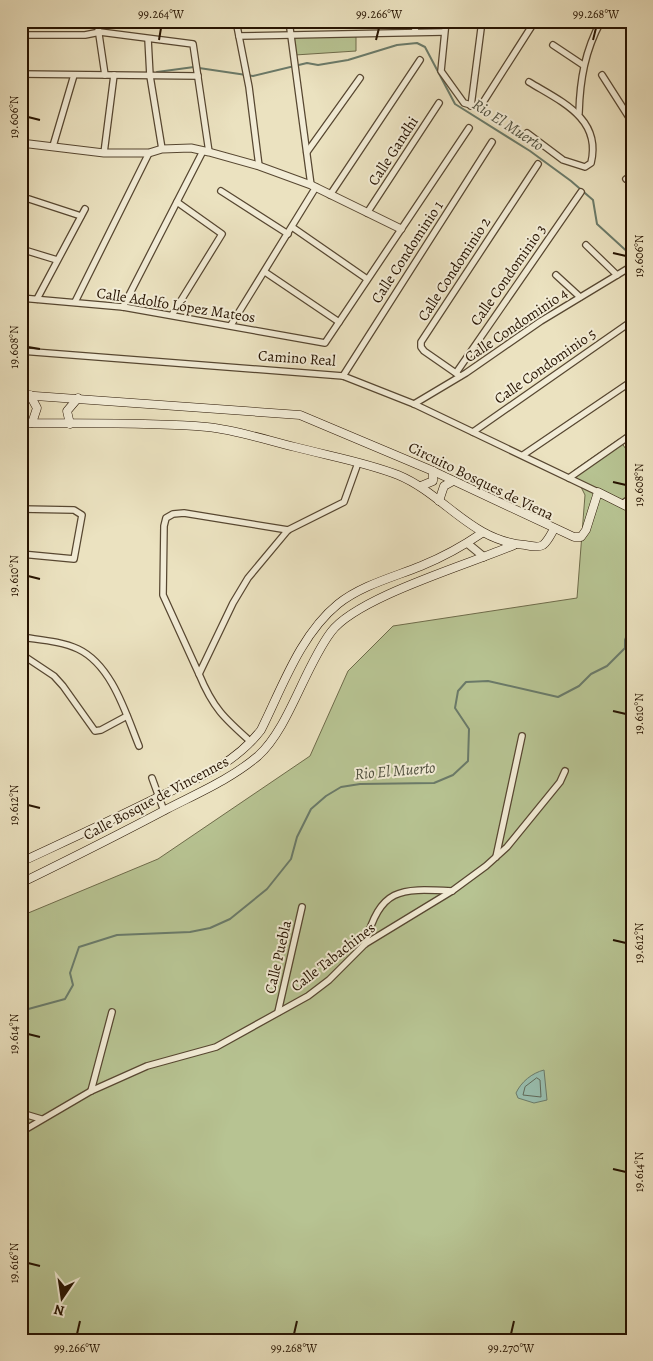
<svg xmlns="http://www.w3.org/2000/svg" width="653" height="1361" font-family="Alegreya,serif">
<rect width="100%" height="100%" fill="#ebe2c0"/>
<filter id="stains"><feTurbulence type="fractalNoise" baseFrequency=".004" numOctaves="4"/><feColorMatrix values="0 0 0 0 .2 0 0 0 0 .09 0 0 0 0 .02 0 0 0 .5 -.17"/></filter>
<radialGradient id="worn" r=".72"><stop offset=".6" stop-color="#630" stop-opacity="0"/><stop offset="1" stop-color="#630" stop-opacity=".3"/></radialGradient>
<g fill="#b7c392" stroke="#6e6b4a">
<path d="M356 33V51L295 55 292 37Z"/>
<path d="M619 439 632 458V1340H21V916L158 859 310 756 348 671 393 626 577 598 585 495 573 471Z"/>
</g>
<path fill="#98beaf" stroke="#6a7a69" d="M544 1070 547 1100 534 1103 518 1098 516 1093C521 1082 532 1073 544 1070Z"/>
<g fill="none" stroke-linecap="round" stroke-linejoin="round">
<path stroke="#5f6858" stroke-width="1" d="M537 1078 540 1080 541 1097 523 1095 525 1087Z"/>
<g stroke="#6a7a69" stroke-width="2">
<path d="M199 68 253 76 307 63 318 65 348 60 397 45 417 43 425 47 455 104 530 151 571 181 593 200 597 224 632 256"/>
<path d="M157 72 194 67"/>
<path d="M21 1011 65 999 73 985 70 973 79 947 117 935 190 932 210 928 230 919 267 889 291 859 297 837 311 809 326 796 341 787 360 784 434 783 453 775 468 761 469 729 455 708 458 691 466 682 488 681 558 697 579 686 591 674 607 666 625 648V640L632 623"/>
</g>
<defs>
<g id="minor">
<path d="M97 21 105 75"/>
<path d="M236 21 249 87 259 166"/>
<path d="M289 21 311 185"/>
<path d="M412 21 416 32"/>
<path d="M446 21 441 71 464 103 478 107 482 104 535 21"/>
<path d="M21 35H85L100 32 193 44 209 152"/>
<path d="M239 36 444 32"/>
<path d="M148 39 150 76 162 149"/>
<path d="M553 45 583 65"/>
<path d="M21 74 198 76"/>
<path d="M602 75 632 122"/>
<path d="M471 106 482 21"/>
<path d="M579 113C580 79 585 51 601 21"/>
<path d="M527 133 563 160 585 167 591 163C602 118 560 101 529 82"/>
<path d="M53 146 74 75"/>
<path d="M307 152 360 78"/>
<path d="M104 153 114 75"/>
<path d="M626 179 632 175"/>
<path d="M221 191 288 234"/>
<path d="M330 195 420 60"/>
<path d="M21 199H29L81 216"/>
<path d="M367 213 439 103"/>
<path d="M292 227 367 279"/>
<path d="M586 245 617 275"/>
<path d="M21 249 57 260"/>
<path d="M265 272 339 322"/>
<path d="M556 275 580 297"/>
<path d="M21 298 123 307 325 343 469 128"/>
<path d="M37 299 85 209"/>
<path d="M75 302 149 153"/>
<path d="M123 307 203 151"/>
<path d="M172 315 222 234 177 202"/>
<path d="M231 325 316 187"/>
<path d="M21 351 343 376 414 404 598 492"/>
<path d="M456 373 581 192"/>
<path d="M343 376 492 142"/>
<path d="M460 376 424 351 421 347V342L538 164"/>
<path d="M414 404 466 373 541 321 632 266"/>
<path d="M473 432 632 321"/>
<path d="M523 455 632 381"/>
<path d="M569 478 632 434"/>
<path d="M622 504 632 497"/>
<path d="M21 509 74 510 82 515 74 559 21 554"/>
<path d="M21 637C40 640 61 641 78 649 112 665 126 714 139 746"/>
<path d="M21 654 54 676 63 686 95 731 101 730 127 716"/>
<path d="M199 674 163 595 164 526 166 518 173 514 184 513 288 530"/>
<path d="M251 742C224 718 213 708 199 674L233 603 248 578 288 530 344 502 358 463"/>
<path d="M152 778 164 811"/>
<path d="M496 857 522 736"/>
<path d="M365 944C381 888 398 888 452 891"/>
<path d="M278 1012 302 907"/>
<path d="M91 1091 112 1012"/>
<path d="M21 1113 41 1119"/>
<path d="M21 1132 91 1091 147 1066 216 1047 308 996 329 980 365 944 452 891 486 866 507 847 560 782 565 771"/>
</g>
<g id="tertiary">
<path d="M21 143 104 153H149L162 149 191 148 209 152 259 166 311 185 401 229"/>
<path d="M467 543 484 557"/>
</g>
<g id="secondary">
<path d="M21 395 300 415 433 471 574 537H581L586 530 598 492 632 509"/>
<path d="M30 395 37 408 32 423"/>
<path d="M21 423C83 424 145 422 207 427 237 430 266 440 295 447 329 456 365 462 398 475 444 494 471 541 525 545 530 546 538 548 543 545 548 541 551 534 554 529"/>
<path d="M70 424 67 411 78 398"/>
<path d="M421 486 433 481V471"/>
<path d="M439 501 444 486 453 481"/>
<path d="M21 862C66 841 112 820 156 798 195 780 234 765 261 730 282 688 300 635 338 604 362 585 394 577 421 566 443 557 463 546 482 533"/>
<path d="M21 883C70 859 118 835 167 809 198 793 231 779 258 756 289 728 304 668 331 632 357 597 470 564 514 545"/>
</g>
</defs>
<use href="#minor" stroke="#574731" stroke-width="8"/>
<use href="#tertiary" stroke="#574731" stroke-width="9"/>
<use href="#secondary" stroke="#261301" stroke-width="9"/>
<use href="#minor" stroke="#f2ecd6" stroke-width="5.5"/>
<use href="#tertiary" stroke="#f2ecd6" stroke-width="7"/>
<use href="#secondary" stroke="#f2ecd6" stroke-width="8"/>
</g>
<path fill="none" stroke="#261301" stroke-width="2" d="M159 40 161 28M376 40 379 28M593 40 596 28M28 117 40 120M613 253 626 256M28 347 40 349M613 482 626 485M28 576 40 579M613 711 626 714M28 805 40 808M613 940 626 943M28 1034 40 1037M613 1169 626 1172M28 1263 40 1266M77 1334 80 1321M294 1334 297 1321M511 1334 514 1321"/>
<g text-anchor="middle" dominant-baseline="central" stroke-width="4" stroke-linejoin="round" paint-order="stroke">
<g font-size="15" fill="#261301" stroke="#f2ecd6">
<text transform="translate(393 151) rotate(-57)">Calle Gandhi</text>
<text transform="translate(407 252) rotate(-57)">Calle Condominio 1</text>
<text transform="translate(454 269) rotate(-57)">Calle Condominio 2</text>
<text transform="translate(508 275) rotate(-55)">Calle Condominio 3</text>
<text transform="translate(176 305) rotate(9)">Calle Adolfo López Mateos</text>
<text transform="translate(516 325) rotate(-34)">Calle Condominio 4</text>
<text transform="translate(297 358) rotate(4)">Camino Real</text>
<text transform="translate(545 366) rotate(-35)">Calle Condominio 5</text>
<text transform="translate(481 481) rotate(26)">Circuito Bosques de Viena</text>
<text transform="translate(156 798) rotate(-28)">Calle Bosque de Vincennes</text>
<text transform="translate(278 957) rotate(-77)">Calle Puebla</text>
<text transform="translate(333 957) rotate(-38)">Calle Tabachines</text>
</g>
<g font-size="16" font-style="italic" fill="#4e4f3e" stroke="#f2ecd6">
<text transform="translate(508 125) rotate(33)">Rio El Muerto</text>
<text transform="translate(395 771) rotate(-5)">Rio El Muerto</text>
</g>
</g>
<rect width="653" height="1361" fill="none" stroke="#ebe2c0" stroke-width="55"/>
<g transform="translate(62 1298) rotate(193)" stroke="#f2ecd6" stroke-width="4" paint-order="stroke">
<path d="M0-4L9 19L0 12L-9 19Z" fill="#261301"/>
<text y="-8" font-size="14" font-weight="bold" text-anchor="middle" fill="#261301">N</text>
</g>
<rect x="28" y="28" width="598" height="1306" fill="none" stroke="#261301" stroke-width="2"/>
<g font-size="12" text-anchor="middle" fill="#261301">
<text x="161" y="18">99.264°W</text>
<text x="379" y="18">99.266°W</text>
<text x="596" y="18">99.268°W</text>
<text transform="translate(14 117) rotate(-90)" y="4">19.606°N</text>
<text transform="translate(639 256) rotate(-90)" y="4">19.606°N</text>
<text transform="translate(14 347) rotate(-90)" y="4">19.608°N</text>
<text transform="translate(639 485) rotate(-90)" y="4">19.608°N</text>
<text transform="translate(14 576) rotate(-90)" y="4">19.610°N</text>
<text transform="translate(639 714) rotate(-90)" y="4">19.610°N</text>
<text transform="translate(14 805) rotate(-90)" y="4">19.612°N</text>
<text transform="translate(639 943) rotate(-90)" y="4">19.612°N</text>
<text transform="translate(14 1034) rotate(-90)" y="4">19.614°N</text>
<text transform="translate(639 1172) rotate(-90)" y="4">19.614°N</text>
<text transform="translate(14 1263) rotate(-90)" y="4">19.616°N</text>
<text x="77" y="1352">99.266°W</text>
<text x="294" y="1352">99.268°W</text>
<text x="511" y="1352">99.270°W</text>
</g>
<rect width="100%" height="100%" filter="url(#stains)"/>
<rect width="100%" height="100%" fill="url(#worn)"/>
</svg>
